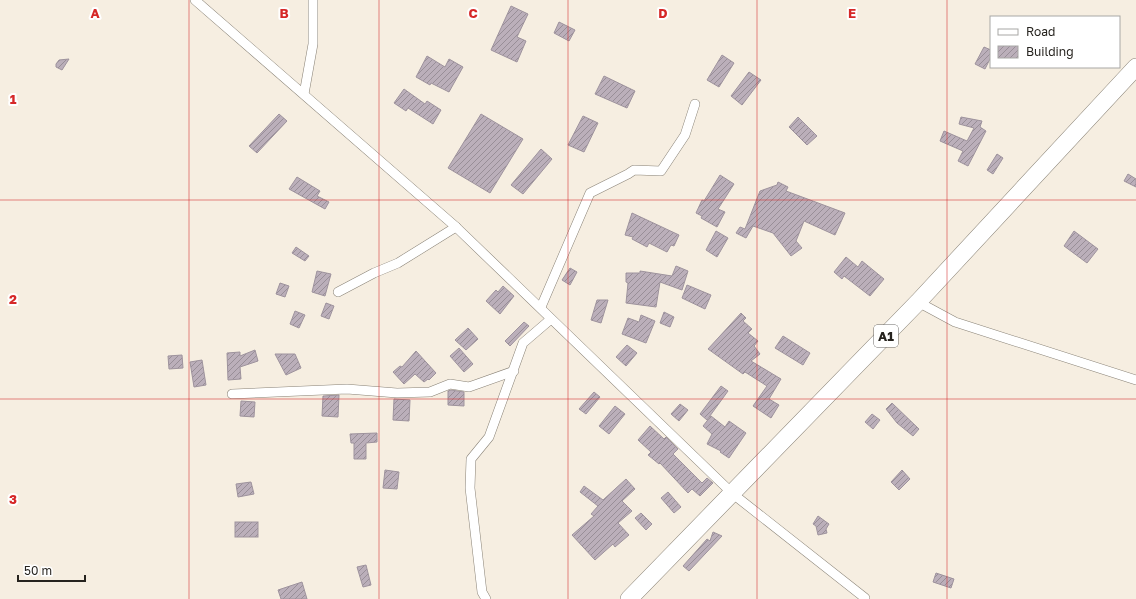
<svg xmlns="http://www.w3.org/2000/svg" width="1136" height="599" font-family="'Golos Text',sans-serif">
<defs>
<pattern id="building-hatch" width="6" height="6" patternUnits="userSpaceOnUse"><rect width="6" height="6" fill="#bbafba"/><path d="M-1 1l2-2M0 6l6-6M5 7l2-2" fill="none" stroke="#988e97"/></pattern>
</defs>
<rect width="100%" height="100%" fill="#f6eee1"/>
<g fill="url(#building-hatch)" stroke="#9e939d">
<path d="M511 6 528 14 517 37 526 41 517 62 491 50Z"/>
<path d="M559 22 575 30 569 41 554 33Z"/>
<path d="M984 47 991 50V57L985 69 975 64Z"/>
<path d="M722 55 734 63 719 87 707 80Z"/>
<path d="M427 56 445 67 449 59 463 67 449 92 431 83 430 85 416 77Z"/>
<path d="M69 59 62 70 56 67V64L59 60Z"/>
<path d="M749 72 761 80 742 105 731 96Z"/>
<path d="M604 76 635 91 627 108 595 94Z"/>
<path d="M404 89 425 104 427 101 441 110 433 124 408 108 406 111 394 103Z"/>
<path d="M279 114 287 121 257 153 249 146Z"/>
<path d="M481 114 523 139 490 193 448 168Z"/>
<path d="M583 116 598 123 584 152 568 145Z"/>
<path d="M798 117 817 136 807 145 789 127Z"/>
<path d="M961 117 982 121 980 127 986 131 968 166 958 161 963 151 940 141 944 131 967 141 974 128 959 124Z"/>
<path d="M541 149 552 159 523 194 511 185Z"/>
<path d="M997 154 1003 158 993 174 987 170Z"/>
<path d="M1128 174 1136 179V187L1124 181Z"/>
<path d="M720 175 734 184 718 209 725 212 717 227 701 218 702 216 696 213 702 200 704 201Z"/>
<path d="M297 177 320 191 317 196 329 202 325 209 289 189Z"/>
<path d="M778 182 788 187 786 191 845 213 835 235 804 221 796 241 802 248 791 256 773 233 753 226 746 238 736 233 740 227 745 229 760 191 777 185Z"/>
<path d="M632 213 679 235 674 246 671 245 667 252 649 243 647 247 632 239 633 237 625 235Z"/>
<path d="M716 231 728 238 717 257 706 250Z"/>
<path d="M1074 231 1098 249 1087 263 1064 246Z"/>
<path d="M296 247 309 256 305 261 292 253Z"/>
<path d="M846 257 858 267 862 261 884 279 870 296 844 276 842 279 834 272Z"/>
<path d="M676 266 688 271 682 290 660 282 656 307 626 303 628 283 626 282V273H640V271L672 276Z"/>
<path d="M570 268 577 272 570 285 562 280Z"/>
<path d="M317 271 331 274 325 296 312 292Z"/>
<path d="M280 283 289 286 285 297 276 294Z"/>
<path d="M687 285 711 295 705 309 682 298Z"/>
<path d="M503 286 514 296 500 314 486 301 496 290 498 292Z"/>
<path d="M597 300H608L601 323 591 320Z"/>
<path d="M326 303 334 306 329 319 321 316Z"/>
<path d="M295 311 305 315 299 328 290 324Z"/>
<path d="M664 312 674 317 670 327 660 323Z"/>
<path d="M741 313 746 318 743 321 752 329 748 333 758 341 754 346 760 354 751 361 781 379 769 399 779 405 771 418 753 406 767 386 745 372 743 374 708 349Z"/>
<path d="M641 315 655 321 646 343 622 334 628 318 639 322Z"/>
<path d="M524 322 529 326 510 346 505 341Z"/>
<path d="M468 328 478 339 466 350 455 340Z"/>
<path d="M783 336 810 353 803 365 775 348Z"/>
<path d="M627 345 637 353 626 366 616 357Z"/>
<path d="M459 348 473 364 464 372 450 356Z"/>
<path d="M255 350 258 361 240 367 241 379 228 380 227 353 240 352V356Z"/>
<path d="M416 351 436 373 429 380 428 379 424 382 415 374 404 384 393 372 400 366 402 367Z"/>
<path d="M275 354H295L301 368 286 375Z"/>
<path d="M182 355 183 368 169 369 168 356Z"/>
<path d="M202 360 206 385 194 387 190 362Z"/>
<path d="M721 386 728 391 707 420 700 414Z"/>
<path d="M451 390 464 392V406L448 405V391Z"/>
<path d="M594 392 600 397 586 414 579 409Z"/>
<path d="M339 395 338 417 322 416 323 396Z"/>
<path d="M394 399 410 400 409 421 393 420Z"/>
<path d="M241 401 255 402 254 417 240 416Z"/>
<path d="M892 403 919 429 913 436 897 423 886 409Z"/>
<path d="M680 404 688 410 679 421 671 414Z"/>
<path d="M615 406 625 414 609 434 599 426Z"/>
<path d="M872 414 880 420 873 429 865 422Z"/>
<path d="M711 416 725 427 729 421 746 433 729 458 720 452 721 451 707 444 712 434 703 426Z"/>
<path d="M650 426 664 439 666 437 678 449 673 454 702 483 707 478 713 483 700 496 692 489 688 493 660 463 659 464 648 455 651 452 638 440Z"/>
<path d="M377 433V442L366 443V459H354V443H351L350 434Z"/>
<path d="M385 470 399 472 397 489 383 488Z"/>
<path d="M902 470 910 479 899 490 891 482Z"/>
<path d="M626 479 635 489 622 501 632 511 618 523 629 535 615 547 613 544 595 560 572 535 594 516 591 514 598 506 580 492 584 486 603 500Z"/>
<path d="M251 482 254 494 238 497 236 484Z"/>
<path d="M668 492 681 507 674 513 661 498Z"/>
<path d="M641 513 652 524 646 530 635 518Z"/>
<path d="M818 516 829 524 826 529 827 533 818 535 816 526 813 524Z"/>
<rect x="235" y="522" width="23" height="15"/>
<path d="M713 532 722 536 689 571 683 566 707 539 710 541Z"/>
<path d="M366 565 371 585 363 587 357 567Z"/>
<path d="M936 573 954 579 951 588 933 582Z"/>
<path d="M302 582 307 599H281L278 590Z"/>
</g>
<g fill="none" stroke-linecap="round" stroke-linejoin="round">
<defs>
<g id="street">
<path d="M195 0 456 227 733 494 865 598"/>
<path d="M304 94 313 44V0"/>
<path d="M338 292 374 273 398 263 456 227"/>
<path d="M918 302 955 322 1136 380"/>
<path d="M541 307 590 193 628 174 634 170 661 171 685 135 695 104"/>
<path d="M232 394 347 389 397 393 430 392 450 384 469 387 514 371"/>
<path d="M486 599 482 592 470 488 471 459 489 437 523 343 551 319"/>
</g>
<path id="highway" d="M629 599 918 302 1136 67"/>
</defs>
<use href="#street" stroke="#898276" stroke-width="10"/>
<use href="#highway" stroke="#898276" stroke-width="18"/>
<use href="#street" stroke="#fff" stroke-width="9"/>
<use href="#highway" stroke="#fff" stroke-width="17"/>
</g>
<path fill="none" stroke="#d62828" stroke-width="1" stroke-opacity="0.55" d="M189 0V599M379 0V599M568 0V599M757 0V599M947 0V599M0 200H1136M0 399H1136"/>
<g text-anchor="middle" dominant-baseline="central" stroke-width="4" stroke-linejoin="round" paint-order="stroke">
<rect fill="#fff" stroke="#676562" stroke-width="1" x="874" y="325" width="24" height="22" rx="3"/>
<g font-size="13" font-weight="bold" fill="#26231e">
<text x="886" y="336">A1</text>
</g>
</g>
<g font-size="13" text-anchor="middle" font-weight="bold" fill="#d62828" stroke="#fff" stroke-width="4" stroke-linejoin="round" paint-order="stroke">
<text x="95" y="18">A</text>
<text x="284" y="18">B</text>
<text x="473" y="18">C</text>
<text x="663" y="18">D</text>
<text x="852" y="18">E</text>
<text x="13" y="104">1</text>
<text x="13" y="304">2</text>
<text x="13" y="504">3</text>
</g>
<rect x="990" y="16" width="130" height="52" fill="#ffffff" stroke="#a8a7a5"/>
<rect x="998" y="29" width="20" height="6" fill="#ffffff" stroke="#a8a7a5"/>
<text x="1026" y="36" font-size="12" fill="#26231e">Road</text>
<rect x="998" y="46" width="20" height="12" fill="url(#building-hatch)" stroke="#a8a7a5"/>
<text x="1026" y="56" font-size="12" fill="#26231e">Building</text>
<path d="M18 575v6h67v-6" fill="none" stroke="#26231e" stroke-width="2"/>
<text x="24" y="575" font-size="12" fill="#26231e" stroke="#ffffff" stroke-width="3" paint-order="stroke">50 m</text>
</svg>
